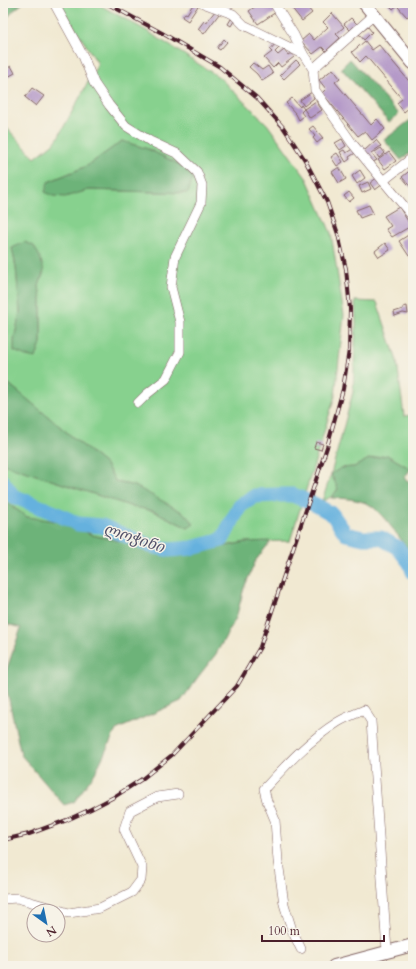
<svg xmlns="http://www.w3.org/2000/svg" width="416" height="969" font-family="Cardo,'Noto Serif Georgian',serif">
<rect width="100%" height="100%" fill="#f7f3e8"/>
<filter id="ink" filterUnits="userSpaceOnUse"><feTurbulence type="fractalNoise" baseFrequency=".025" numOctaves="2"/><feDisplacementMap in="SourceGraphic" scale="8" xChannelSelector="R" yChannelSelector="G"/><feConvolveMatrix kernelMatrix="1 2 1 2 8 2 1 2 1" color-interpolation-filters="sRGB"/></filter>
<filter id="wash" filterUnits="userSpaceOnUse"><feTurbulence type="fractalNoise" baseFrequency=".012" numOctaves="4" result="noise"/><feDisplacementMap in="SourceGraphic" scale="16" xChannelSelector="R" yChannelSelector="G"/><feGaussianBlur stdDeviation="0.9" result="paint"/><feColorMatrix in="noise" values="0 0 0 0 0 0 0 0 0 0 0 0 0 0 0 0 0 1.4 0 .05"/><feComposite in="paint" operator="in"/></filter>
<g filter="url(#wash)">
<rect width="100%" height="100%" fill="#f1e9d2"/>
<g fill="#87d18e" stroke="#68785c" fill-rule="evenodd">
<path d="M59 3H96L147 31 219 77 267 124 307 179 331 233 344 315 335 396 313 468 290 541 246 542 196 552 168 555 146 547 92 535 69 523 27 517 3 500V464L130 506 154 511 188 528 135 486 116 482 106 465 9 384 3 382V124L35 158 56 141 98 64ZM122 141 148 149 184 167 188 193 89 190 48 182 87 166ZM12 248 44 271 39 286 41 300V343L14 340 20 312 16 267Z"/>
<path d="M355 301 377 302 397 361 404 416 413 415V467L411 469 387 455 369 459 354 467 341 468C339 485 340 495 322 501L331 474 353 392 356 323Z"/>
</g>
<g fill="#6db379" stroke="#5c6952">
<path d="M3 3H23L13 11 3 23Z"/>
<path d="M350 59 399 114 389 122 341 68Z"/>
<path d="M412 120 413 151 401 160 384 140 409 121Z"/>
<path d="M122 141 148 149 184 167 193 177 188 193 89 190 65 197 53 196 45 192 48 182 87 166Z"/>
<path d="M25 242 34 246 40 257 44 271 39 286 41 300V343L36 358 26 356 14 351V340L20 312 16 267 12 248Z"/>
<path d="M3 382 9 384 106 465 116 482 135 486 157 498 184 513 194 524 188 528 154 511 130 506 3 464Z"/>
<path d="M387 455 411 469 404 478 413 484V556C404 544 380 509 368 504 357 499 343 498 331 498L338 489 331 474 341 468 354 467 369 459Z"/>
<path d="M3 500 27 517 69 523 92 535 146 547 168 555 196 552 246 542 271 541 256 560 244 588 236 618 216 654 198 677 181 701 116 730 95 773 74 802 64 805 21 755 4 677 21 628 3 623Z"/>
</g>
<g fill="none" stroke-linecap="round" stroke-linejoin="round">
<path stroke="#65b1de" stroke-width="15" d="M3 482 13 496 55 513 78 524 102 526 151 546 169 550 192 548 222 540 240 506 255 496 277 495H293L316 505 332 514 346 534 363 538H381L398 548 410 563 413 572"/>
</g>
<g id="blocks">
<g fill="#b499c8">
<path d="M194 3 198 6 188 21 182 17 185 13 187 14Z"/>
<path d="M260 3H269L276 12 258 24 249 11Z"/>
<path d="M296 3H311L307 7 312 13 302 21 291 7Z"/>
<path d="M387 3H400L393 9Z"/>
<path d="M403 3H413V12L407 17 398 7Z"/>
<path d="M215 11 219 14 204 34 198 29 204 21 206 23Z"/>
<path d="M332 13 344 27 336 34 340 38 326 51 322 47 313 54 301 41 309 34 314 40 328 27 323 22Z"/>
<path d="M351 18 357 24 350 30 344 24Z"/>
<path d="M231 19 234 21 231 26 228 24Z"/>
<path d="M368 27 372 32 364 40 359 34Z"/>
<path d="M224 39 227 42 220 50 217 48Z"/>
<path d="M365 41 372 50 379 45 413 86V90L410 93 413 96V104L404 112 397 103 402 99 366 56 360 62 352 52Z"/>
<path d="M275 44 279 48 275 52 278 55 284 50 288 55 291 53 294 57 281 67 278 63 273 68 264 58 272 52 270 50Z"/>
<path d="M296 60 300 64 284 79 280 75Z"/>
<path d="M253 63 262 70 268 66 273 74 262 81 257 74 249 67Z"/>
<path d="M11 66 15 73 6 78 3 71Z"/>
<path d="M333 69 340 78 335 82 371 125 377 119 385 129 372 140 365 131 358 136 322 93 326 89 319 80Z"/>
<path d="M32 88 44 96 36 106 25 97Z"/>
<path d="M312 92 314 98 304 106 300 100Z"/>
<path d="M292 98 300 107 301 105 304 109 301 112 304 116 299 120 296 114 286 103Z"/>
<path d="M316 101 322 110 310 118 304 109Z"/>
<path d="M313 126 323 138 317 143 313 138 315 136 309 129Z"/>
<path d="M342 139 346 146 340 150 335 143Z"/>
<path d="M376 140 381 146 371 153 377 160 373 162 364 151Z"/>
<path d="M354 148 357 152 349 157 350 159 346 162 340 152 344 150 346 153Z"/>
<path d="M381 148 385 153 379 158 375 152Z"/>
<path d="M389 152 396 161 385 169 378 160Z"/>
<path d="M337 153 343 162 337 166 331 157Z"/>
<path d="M339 167 346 179 339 183 332 172Z"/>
<path d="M413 168V190L402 177Z"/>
<path d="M360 170 365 178 357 184 352 176Z"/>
<path d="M378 177 383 184 375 190 370 183Z"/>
<path d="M368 182 371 189 362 193 359 186Z"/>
<path d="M349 192 354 198 349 202 344 196Z"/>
<path d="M369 205 373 213 360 218 356 210Z"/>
<path d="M399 207 411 226 392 237 386 229 391 226 384 216Z"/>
<path d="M413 232V254L409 256 399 241Z"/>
<path d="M385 243 390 250 379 257 375 251Z"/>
<path d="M407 306 408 314 403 313 395 316 394 312 403 309V307Z"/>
<path d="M316 442 323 444 321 450 314 448Z"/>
</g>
</g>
</g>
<g filter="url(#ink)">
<use href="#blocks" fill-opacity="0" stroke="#846665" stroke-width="1"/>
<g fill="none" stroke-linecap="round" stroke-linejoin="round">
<defs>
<g id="minor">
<path d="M54 3 83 56 94 83 109 105 126 126 150 141 178 154 197 172 202 185 201 203 175 257 171 287 180 322V352L166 379 147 394 138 403"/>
<path d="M203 3 233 14 244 25 303 54"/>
<path d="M274 3 294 35 303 54 313 69 315 90 352 143 413 217"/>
<path d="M313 69 374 15"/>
<path d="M383 181 413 157"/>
<path d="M3 899 17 898 69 913 100 908 132 892 141 880 142 867 124 829 130 811 157 797 178 794"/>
<path d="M301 949 292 930 284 904 278 861 275 820 267 801 264 789C287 764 309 740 338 722 346 717 355 714 364 710L371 721 387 951"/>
</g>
<g id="tertiary">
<path d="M364 3 413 63"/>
<path d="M334 966 413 945"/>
</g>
</defs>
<use href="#minor" stroke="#846665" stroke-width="10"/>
<use href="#tertiary" stroke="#846665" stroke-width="14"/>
<use href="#minor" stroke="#fff" stroke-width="9"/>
<use href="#tertiary" stroke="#fff" stroke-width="12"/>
<defs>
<path id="rail" d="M3 840 29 834 67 820 91 809 114 797 142 779 172 755 237 686 260 647 327 447 343 389 349 350 350 309 346 269 338 234 327 202 305 160 283 127 257 98 220 67 162 33 106 3"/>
</defs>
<use href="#rail" stroke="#4a1f2b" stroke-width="4"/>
<use href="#rail" stroke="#f7f3e8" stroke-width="2.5" stroke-dasharray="8" stroke-linecap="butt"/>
</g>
</g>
<g text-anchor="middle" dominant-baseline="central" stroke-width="3" stroke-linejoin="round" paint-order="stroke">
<g font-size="15" font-style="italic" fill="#53526a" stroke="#f7f3e8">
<text transform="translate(134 538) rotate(18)">ლოჭინი</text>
</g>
</g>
<rect width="416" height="969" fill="none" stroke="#f7f3e8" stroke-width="16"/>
<g transform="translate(46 923) rotate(147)"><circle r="19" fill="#f7f3e8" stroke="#b29e9c"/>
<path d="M0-3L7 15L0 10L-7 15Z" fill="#1f6fb2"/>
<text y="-6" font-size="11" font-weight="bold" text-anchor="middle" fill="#4a1f2b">N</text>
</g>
<path d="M262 935v6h122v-6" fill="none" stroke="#4a1f2b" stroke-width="2"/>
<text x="268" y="935" font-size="12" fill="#4a1f2b" stroke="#f7f3e8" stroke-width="3" paint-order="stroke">100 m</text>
</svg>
